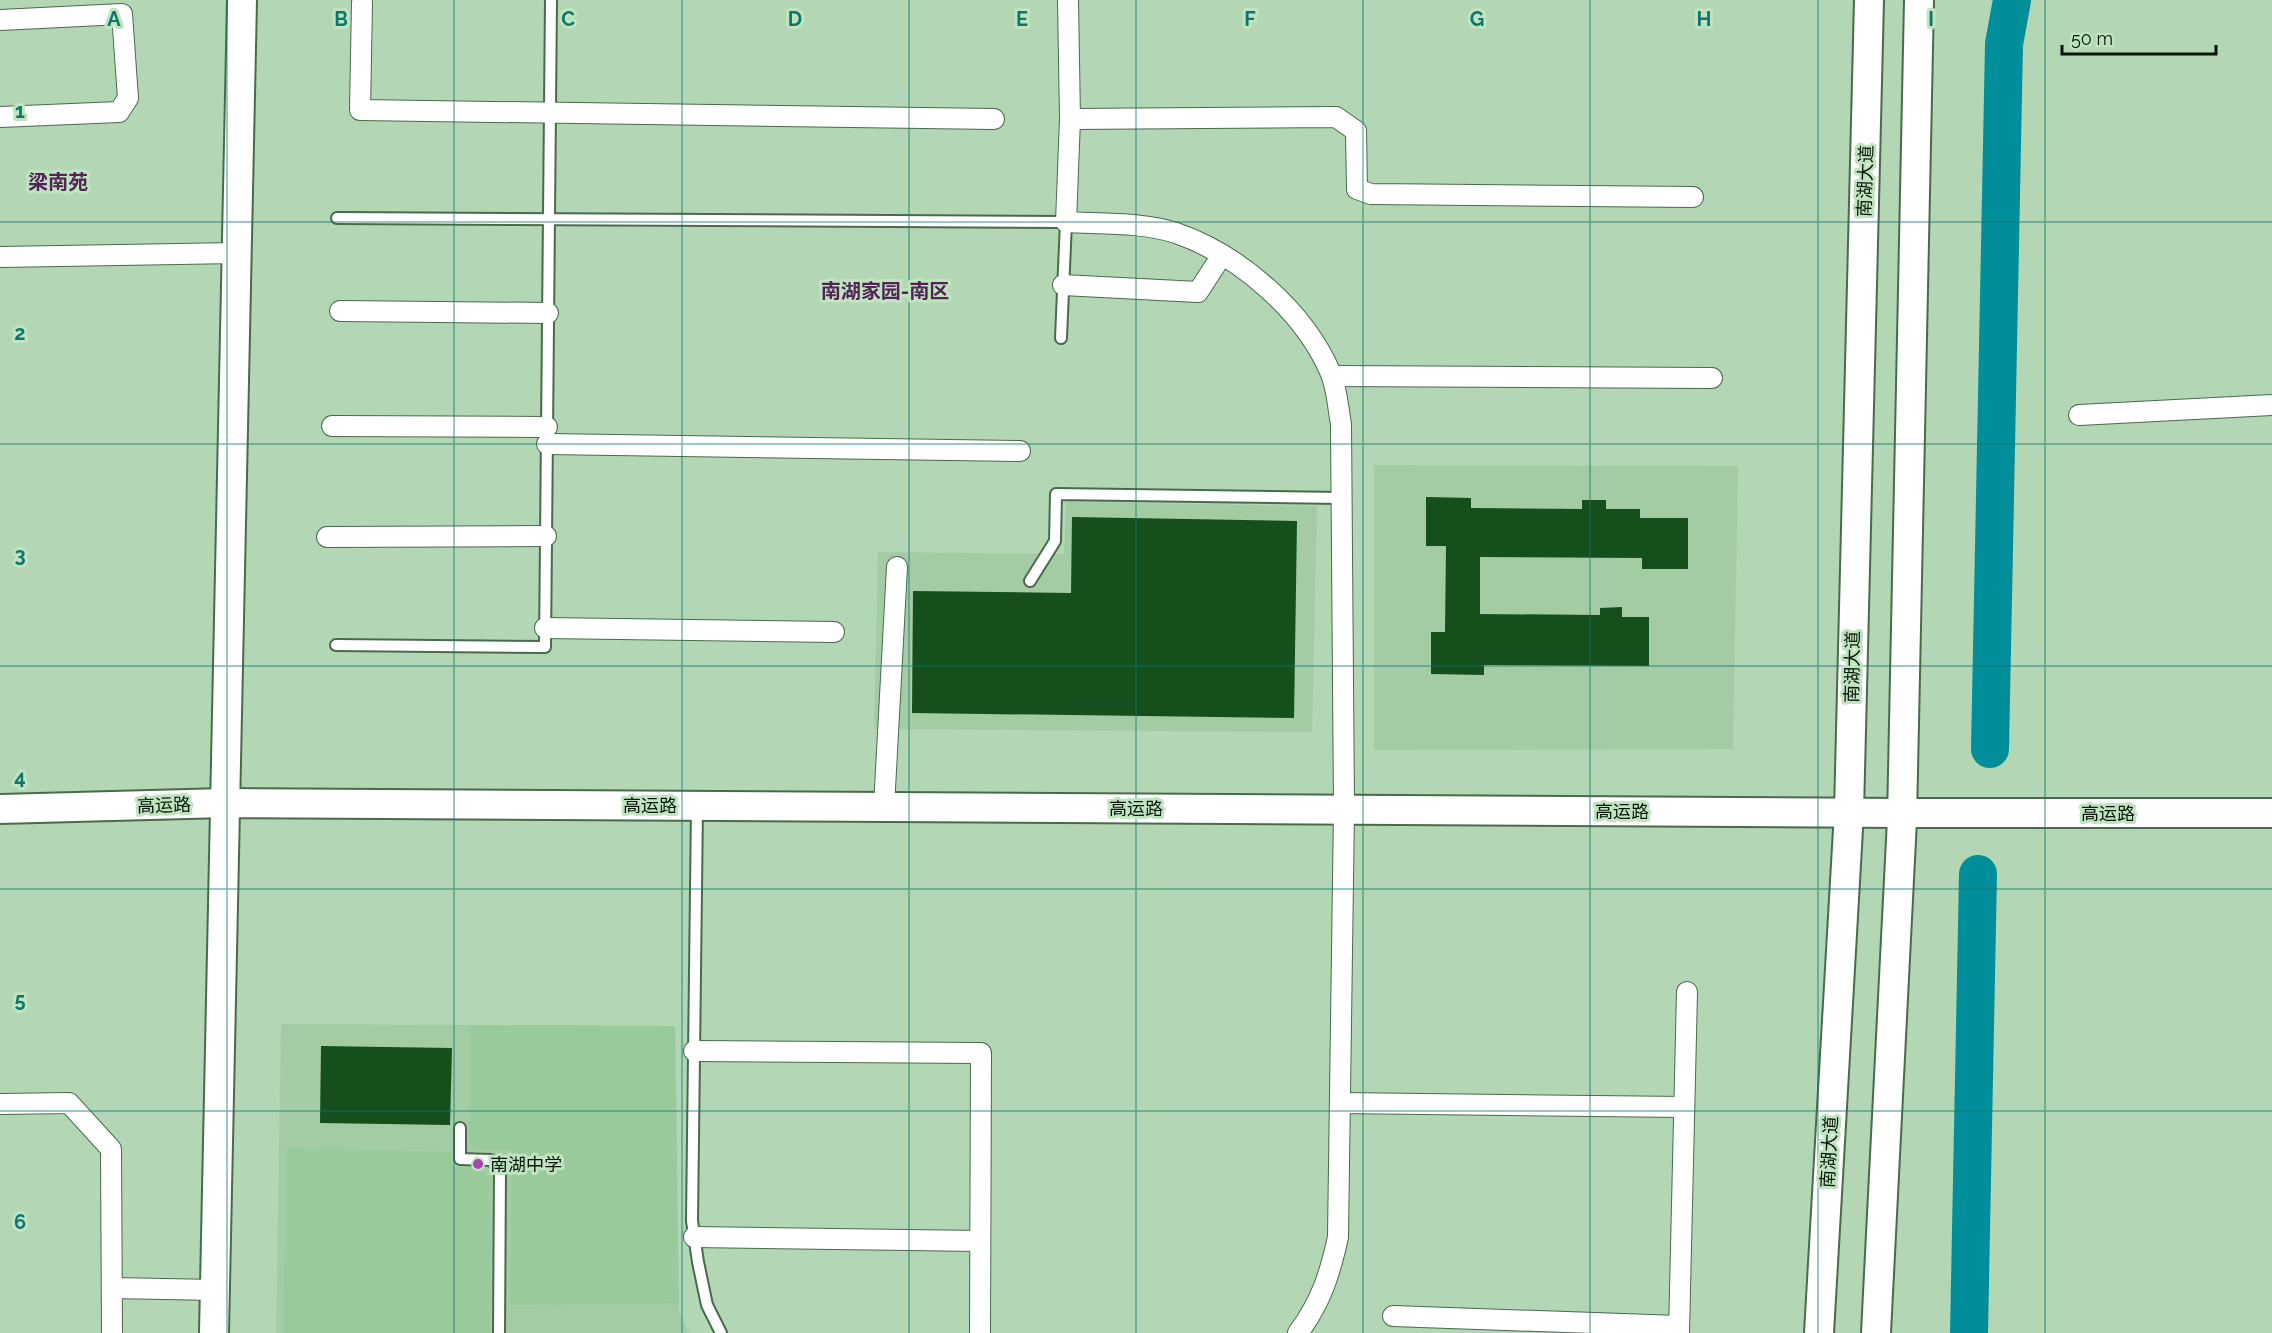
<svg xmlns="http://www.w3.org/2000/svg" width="2272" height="1333" font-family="Raleway,'Noto Sans SC',sans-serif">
<rect width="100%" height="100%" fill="#b3d6b4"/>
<g fill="#a3cca4">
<path d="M1374 465 1738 466 1733 749 1374 750Z"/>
<path d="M1066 502 1317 506 1312 732 874 729 878 552 1064 554Z"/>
<path d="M281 1024 675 1026 679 1312 689 1333H276Z"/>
</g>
<g fill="#99ca9b">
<path d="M469 1025 675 1026 679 1303 510 1305 512 1150H476L469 1141Z"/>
<path d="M286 1148 451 1152 452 1167C469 1167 479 1166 491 1179L490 1333H284Z"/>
</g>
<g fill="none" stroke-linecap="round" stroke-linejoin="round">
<g stroke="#008e9b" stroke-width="38">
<path d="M1990 749 2004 44 2012 0"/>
<path d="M1969 1333 1978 874"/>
</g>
</g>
<g fill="#144f1c">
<path d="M1426 497 1471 498V508L1582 509V500H1606V509H1640V518H1688V569H1642V558L1480 557V614L1600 615V608L1622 607V617H1649V666L1484 665V675L1431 674V632H1445L1446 546H1426Z"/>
<path d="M1072 517 1297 521 1294 718 912 713 913 591 1071 593Z"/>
<path d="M321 1046 452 1048 450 1125 320 1123Z"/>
</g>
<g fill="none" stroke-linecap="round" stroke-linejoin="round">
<defs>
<g id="lane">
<path d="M337 218 1066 222 1061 338"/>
<path d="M1030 581 1055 541 1056 494 1342 498"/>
<path d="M336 645 545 647 551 0"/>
<path d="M697 807 692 1221 698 1262 707 1305 721 1333"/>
<path d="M460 1128V1159L491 1160 500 1170 499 1333"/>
</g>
<g id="street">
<path d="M1068 0 1070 119 1066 222C1100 224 1143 222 1176 233 1240 255 1305 312 1331 374 1337 389 1338 408 1341 424L1344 809 1338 1237C1330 1274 1321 1302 1298 1333"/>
<path d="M362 3 360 110 994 119"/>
<path d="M0 20 122 14 128 98 119 112 0 117"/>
<path d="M1070 119 1336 117 1356 131 1357 189 1371 194 1693 197"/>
<path d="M0 257 237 253"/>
<path d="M1063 285 1198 292 1222 255"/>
<path d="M340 311 548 313"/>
<path d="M1332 376 1712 378"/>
<path d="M2079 415 2272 405"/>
<path d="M332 426 547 427"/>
<path d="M547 444 1020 451"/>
<path d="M327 537 546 536"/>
<path d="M545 628 834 632"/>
<path d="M884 807 897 567"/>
<path d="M694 1051 981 1053 980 1333"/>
<path d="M1340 1103 1684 1107"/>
<path d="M0 1104 69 1103 111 1149 112 1333"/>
<path d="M694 1237 980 1241"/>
<path d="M112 1288 215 1290"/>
<path d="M1393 1316 1679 1326"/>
<path d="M1679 1333 1687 992"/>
</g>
<g id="secondary">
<path d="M0 809 225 803 1902 813H2272"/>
<path d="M214 1333 242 0"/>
<path d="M1819 1333 1849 812 1869 0"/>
<path d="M1876 1333 1902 820 1919 0"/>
</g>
</defs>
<use href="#lane" stroke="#4a6a4c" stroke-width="14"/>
<use href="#street" stroke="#4a6a4c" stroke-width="22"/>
<use href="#secondary" stroke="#4a6a4c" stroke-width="32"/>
<use href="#lane" stroke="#fff" stroke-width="10"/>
<use href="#street" stroke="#fff" stroke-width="20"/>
<use href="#secondary" stroke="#fff" stroke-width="28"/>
</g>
<path fill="none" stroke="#0f766e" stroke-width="1.5" stroke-opacity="0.55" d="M227 0V1333M454 0V1333M682 0V1333M909 0V1333M1136 0V1333M1363 0V1333M1590 0V1333M1818 0V1333M2045 0V1333M0 222H2272M0 444H2272M0 666H2272M0 889H2272M0 1111H2272"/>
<circle fill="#a645ac" stroke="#c0e4c0" stroke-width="2" cx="478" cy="1164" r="6"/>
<g text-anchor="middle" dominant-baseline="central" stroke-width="6" stroke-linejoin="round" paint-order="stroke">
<g font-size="18" fill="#081509" stroke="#c0e4c0">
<text transform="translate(1865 181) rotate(-88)">南湖大道</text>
<text transform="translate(1852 667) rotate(-89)">南湖大道</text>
<text transform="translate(164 805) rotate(-2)">高运路</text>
<text x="650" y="805">高运路</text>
<text x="1136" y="808">高运路</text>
<text x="1622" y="811">高运路</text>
<text x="2108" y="813">高运路</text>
<text transform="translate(1829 1152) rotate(-87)">南湖大道</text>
</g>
<g font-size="18" fill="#081509" stroke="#c0e4c0" text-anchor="start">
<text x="490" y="1164">南湖中学</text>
</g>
<g font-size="20" font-weight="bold" fill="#522355" stroke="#c0e4c0">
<text x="58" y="182">梁南苑</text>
<text x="885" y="291">南湖家园-南区</text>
</g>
</g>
<g font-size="20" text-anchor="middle" font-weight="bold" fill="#0f766e" stroke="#c0e4c0" stroke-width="6" stroke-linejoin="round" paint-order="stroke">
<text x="114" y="26">A</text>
<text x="341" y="26">B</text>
<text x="568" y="26">C</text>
<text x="795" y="26">D</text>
<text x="1022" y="26">E</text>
<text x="1250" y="26">F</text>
<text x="1477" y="26">G</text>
<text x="1704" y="26">H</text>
<text x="1931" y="26">I</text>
<text x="20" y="118">1</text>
<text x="20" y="340">2</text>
<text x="20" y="562">3</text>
<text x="20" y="784">4</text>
<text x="20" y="1007">5</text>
<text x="20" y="1229">6</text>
</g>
<path d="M2062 45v9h154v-9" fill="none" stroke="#081509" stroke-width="3"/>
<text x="2071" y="45" font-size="18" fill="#081509" stroke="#c0e4c0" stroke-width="4.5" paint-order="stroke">50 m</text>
</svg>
